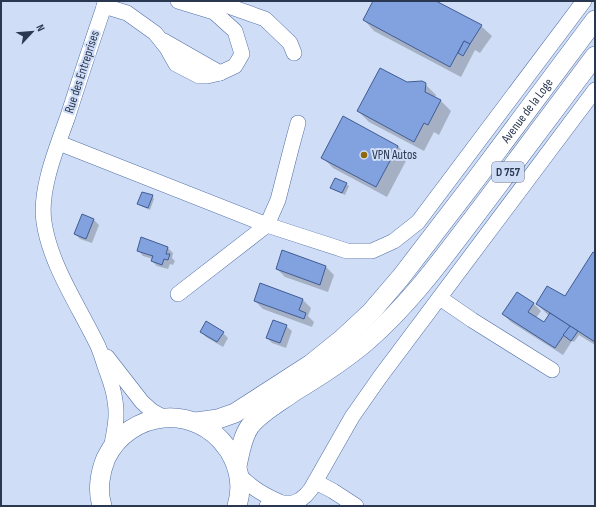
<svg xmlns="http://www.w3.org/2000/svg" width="596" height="507" font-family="'Sofia Sans Condensed',sans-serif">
<rect width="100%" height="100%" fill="#cfddf6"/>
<g fill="#0003">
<path d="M374 1H434L481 26 492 36 480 53 475 50 461 77 374 31 364 20Z"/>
<path d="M406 83 425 84 436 95 435 98 441 101 451 111 439 135 434 132 424 151 369 122 358 111Z"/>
<path d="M344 118 398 146 408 157 387 197 333 168 322 157Z"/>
<path d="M346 184 349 186 345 195 334 190 332 188Z"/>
<path d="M152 196 154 199 150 210 141 206 138 204Z"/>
<path d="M94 220 99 225 92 243 80 239 75 234Z"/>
<path d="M142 238 168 248 173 253 172 258 175 261 173 265 170 264 168 269 157 266 152 261 153 259 143 256 138 250Z"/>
<path d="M283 252 326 267 334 275 328 292 285 277 277 269Z"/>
<path d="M595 255V345L579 335 574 342 572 341 563 355 511 322 503 314 533 303 541 311 536 318 544 324 549 316 537 304 565 298Z"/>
<path d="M303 300 311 308 308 316 314 322 312 327 263 309 255 301Z"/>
<path d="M286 326 292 331 286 348 272 343 267 338Z"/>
<path d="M201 332 223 333 228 338 223 347 206 337Z"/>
</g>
<g fill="#82a2df" stroke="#405c94">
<path d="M373 1H436L482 25 470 44 464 41 450 67 363 20Z"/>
<path d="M464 41 470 44 463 56 458 53Z"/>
<path d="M380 68 407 82 422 81 426 83 425 92 441 100 428 125 424 123 414 142 357 111Z"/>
<path d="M343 116 398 146 376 187 321 158Z"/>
<path d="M335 178 347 183 342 193 330 188Z"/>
<path d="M142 192 153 195 148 208 137 204Z"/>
<path d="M82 214 94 219 86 239 74 234Z"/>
<path d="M141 237 168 247 166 254H170L168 260 164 259 162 265 151 261 153 256 137 251Z"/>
<path d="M282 250 326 266 320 285 276 269Z"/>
<path d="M593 252 595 253V342L536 304 547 286 565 296Z"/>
<path d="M260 283 303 299 299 310 306 313 304 319 254 301Z"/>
<path d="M517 292 534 303 528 312 544 322 550 313 570 326 555 348 502 314Z"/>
<path d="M273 320 287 325 280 343 266 338Z"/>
<path d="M206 321 224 332 217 342 200 332Z"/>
<path d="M570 326 578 331 571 341 563 335Z"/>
</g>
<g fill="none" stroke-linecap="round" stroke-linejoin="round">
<defs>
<g id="minor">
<path d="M106 1C93 39 80 78 68 116 57 147 39 190 44 222 50 264 78 305 97 344 101 352 103 361 106 369 110 380 114 390 115 401 118 417 114 433 111 449"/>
<path d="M214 1 265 19 290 43 294 53"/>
<path d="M104 6 127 13 155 33 167 48 176 64 199 76H207L220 73 235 66 242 54 235 31 214 12 178 1"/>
<path d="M164 41 220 73"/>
<path d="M59 143 267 225 347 251H372L394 241 418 222 584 1"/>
<path d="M178 294 267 225 278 200 291 149 298 123"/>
<path d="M440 298 472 320 552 370"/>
<path d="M107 357 142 402 152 411 163 417"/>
<path d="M239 475C253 489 264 495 282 503"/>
<path d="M316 482 333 491 356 506"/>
<path d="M267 506 282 503H293L300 500 306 495 311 489 352 417 380 377 595 90"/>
</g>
<g id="major">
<path id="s1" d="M196 422 218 419 235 413 311 364 342 339 371 312 401 277 477 178 595 20"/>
<path d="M237 466C240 453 242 437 250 426 261 412 280 402 295 391 320 376 345 360 367 341 411 303 446 254 481 208 519 157 557 107 595 56"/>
<path d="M102 506C97 491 100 472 106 458 129 410 196 403 227 448 230 451 231 455 233 458 240 473 242 490 237 506"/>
</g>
</defs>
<use href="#minor" stroke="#516fa7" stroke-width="16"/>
<use href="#major" stroke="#516fa7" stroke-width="20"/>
<use href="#minor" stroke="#fff" stroke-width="15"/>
<use href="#major" stroke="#fff" stroke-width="19"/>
</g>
<circle fill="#8e680b" stroke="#cfddf6" stroke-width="1.5" cx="364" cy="155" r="4"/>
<g text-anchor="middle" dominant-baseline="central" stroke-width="4" stroke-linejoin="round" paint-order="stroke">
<rect fill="#cfddf6" stroke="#5c6982" stroke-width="1" x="492" y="162" width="32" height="20" rx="3"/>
<g font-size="12" font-weight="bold" fill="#2a3750">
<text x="508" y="172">D 757</text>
</g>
<g font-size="13" fill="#2a3750" stroke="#cfddf6">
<text transform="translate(82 72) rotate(-72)">Rue des Entreprises</text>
<text stroke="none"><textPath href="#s1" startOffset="465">Avenue de la Loge</textPath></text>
</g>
<g font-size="13" fill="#2a3750" stroke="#cfddf6" text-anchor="start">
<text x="372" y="155">VPN Autos</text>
</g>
</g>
<rect width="596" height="507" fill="none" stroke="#2a3750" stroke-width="4"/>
<g transform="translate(32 32) rotate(64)" stroke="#cfddf6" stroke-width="3" paint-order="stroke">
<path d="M0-3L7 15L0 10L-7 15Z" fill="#2a3750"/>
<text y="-6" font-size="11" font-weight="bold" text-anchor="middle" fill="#2a3750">N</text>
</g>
</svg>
